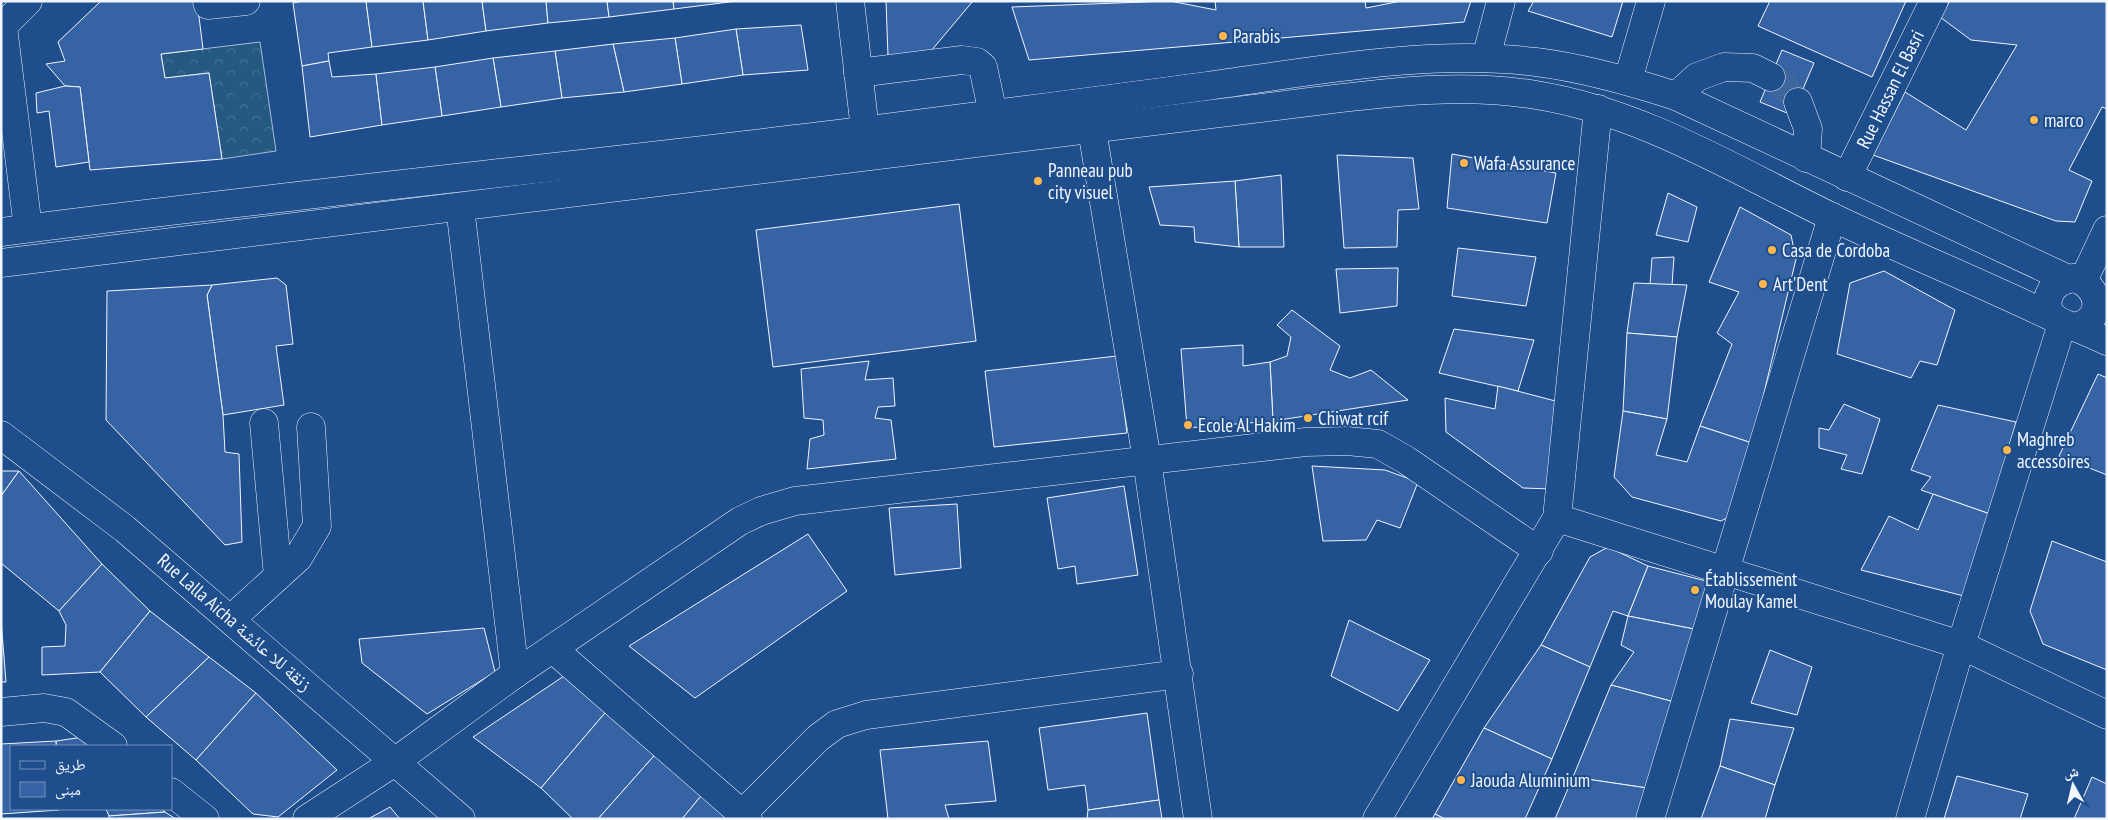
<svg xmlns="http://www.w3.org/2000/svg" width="2108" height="820" font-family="'PT Sans Narrow','Noto Naskh Arabic',sans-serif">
<defs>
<pattern id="forest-crowns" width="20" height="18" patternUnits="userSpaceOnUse" patternTransform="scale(1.25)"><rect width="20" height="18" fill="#245a82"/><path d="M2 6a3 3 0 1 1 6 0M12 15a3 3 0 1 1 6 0" fill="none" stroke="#447295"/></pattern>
</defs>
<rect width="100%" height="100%" fill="#1f4e8c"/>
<path fill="url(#forest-crowns)" stroke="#a8bbd7" d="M260 42 276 151 222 159 209 73 165 78 161 54Z"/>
<g fill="#3563a3" stroke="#f2f6ff">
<path d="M101 1H197L203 49 161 54 165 78 209 73 222 159 90 170 80 87 65 86 46 64 65 61 58 42Z"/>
<path d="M303 1H366L372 47 328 53 329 61 302 66 293 3Z"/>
<path d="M366 1H423L428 40 372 47Z"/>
<path d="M423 1H482L486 31 428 40Z"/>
<path d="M482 1H546L548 23 486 31Z"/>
<path d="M546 1H607L609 17 548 23Z"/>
<path d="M607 1H673L674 9 609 17Z"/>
<path d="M673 1H737L674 9Z"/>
<path d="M886 1H973L931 51 888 56Z"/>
<path d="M1170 1 1216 10 1215 1H1365L1366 8 1401 1H1471L1464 22 1029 60 1012 7Z"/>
<path d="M1534 1H1623L1612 37 1528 11Z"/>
<path d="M1770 1H1906L1872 77 1758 26Z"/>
<path d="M1950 1H2107V109L2102 107 2069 170 2092 181 2075 222 2056 221 1873 155 1905 92 1966 130 2017 45 1971 40 1940 17Z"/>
<path d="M801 25 808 70 743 75 736 29Z"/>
<path d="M736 29 743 75 682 84 675 38Z"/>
<path d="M675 38 682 84 624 92 613 44Z"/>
<path d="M613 44 624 92 562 98 555 51Z"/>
<path d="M1782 50 1814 63 1792 115 1760 102Z"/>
<path d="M555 51 562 98 501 107 493 58Z"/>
<path d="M493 58 501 107 442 116 435 67Z"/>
<path d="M329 61 332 77 376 74 382 125 310 137 302 66Z"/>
<path d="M435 67 442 116 382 125 376 74Z"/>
<path d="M65 86 80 87 89 162 56 167 49 111 37 113 36 93Z"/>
<path d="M1452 154 1556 173 1547 223 1447 208Z"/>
<path d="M1337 155 1413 158 1419 209 1398 210 1397 247 1344 248Z"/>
<path d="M1281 175 1284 247H1239L1235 181Z"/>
<path d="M1235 181 1239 247 1195 242 1194 227 1160 225 1149 187Z"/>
<path d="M1668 193 1697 207 1688 242 1656 235Z"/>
<path d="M959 204 976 341 773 367 756 230Z"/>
<path d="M1740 207 1791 235 1796 259 1752 443 1700 426 1732 344 1717 333 1739 292 1709 282Z"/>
<path d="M1458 248 1536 257 1526 306 1452 296Z"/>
<path d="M1674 257 1672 285 1650 284 1652 258Z"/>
<path d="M1398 268 1397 306 1340 313 1336 269Z"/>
<path d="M1884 271 1955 310 1937 365 1920 361 1911 378 1837 354 1850 283Z"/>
<path d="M277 278 286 285 293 344 276 346 284 405 223 415 207 295 212 285Z"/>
<path d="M1634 283 1687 285 1677 337 1627 333Z"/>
<path d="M212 285 207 295 223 415 225 452 239 454 242 542 225 545 106 420 107 291Z"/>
<path d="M1292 310 1340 346 1330 370 1350 378 1371 370 1408 400 1273 421 1270 362 1287 356 1291 337 1277 325Z"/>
<path d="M1454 329 1534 340 1518 391 1439 373Z"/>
<path d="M1627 333 1677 337 1667 419 1623 411Z"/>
<path d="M1243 345V366L1270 362 1273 421 1187 428 1181 349Z"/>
<path d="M1117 356 1127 433 994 447 985 371Z"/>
<path d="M869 361 865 380 893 378 895 406 878 407 875 418 891 420 896 459 807 469 810 439 824 435 823 420 804 418 801 369Z"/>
<path d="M2098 374 2107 378V475L2059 456Z"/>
<path d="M1498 386 1563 403 1552 489 1523 488 1446 432 1445 398 1495 409Z"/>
<path d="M1844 404 1880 419 1862 474 1841 469 1847 455 1819 448V428L1829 430Z"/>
<path d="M1938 405 2016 422 1990 514 1921 490 1931 477 1911 470Z"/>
<path d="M1623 411 1667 419 1656 455 1687 462 1700 426 1752 443 1732 515 1721 521 1632 497 1614 477Z"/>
<path d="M1312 466 1385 470 1418 482 1400 528 1377 520 1366 540 1323 541Z"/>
<path d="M1 471H19L1 496Z"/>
<path d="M19 471 102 564 59 611 1 563V496Z"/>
<path d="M1124 486 1138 575 1077 584 1075 566 1058 569 1047 498Z"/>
<path d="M1933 494 1990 514 1964 596 1861 570 1889 516 1918 530Z"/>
<path d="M957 504 961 568 895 575 889 508Z"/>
<path d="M808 534 847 591 695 698 629 646Z"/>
<path d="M2052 541 2107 562V670L2043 644 2030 611Z"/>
<path d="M1608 547 1648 566 1628 616 1613 611 1590 667 1541 645 1590 557Z"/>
<path d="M102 564 150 611 100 672 42 675V647L65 646 66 625 59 611Z"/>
<path d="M1648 566 1710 582 1694 629 1628 616Z"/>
<path d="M150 611 209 657 146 717 100 672Z"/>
<path d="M1628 616 1694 629 1678 703 1611 685 1634 652 1621 645Z"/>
<path d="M1 620 6 682H1Z"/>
<path d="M1349 620 1430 660 1398 711 1331 676Z"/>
<path d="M484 628 495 672 427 714 362 663 359 639Z"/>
<path d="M1541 645 1590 667 1552 759 1484 728Z"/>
<path d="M1770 650 1812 667 1797 715 1751 703Z"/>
<path d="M209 657 256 693 196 760 146 717Z"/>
<path d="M567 674 610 707 541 788 473 737Z"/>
<path d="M1611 685 1678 703 1654 789 1573 777Z"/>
<path d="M256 693 337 770 278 817 253 814 196 760Z"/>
<path d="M610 707 660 749 598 819H573L541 788Z"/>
<path d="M1147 713 1159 800 1088 810 1085 785 1048 790 1039 728Z"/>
<path d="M1730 719 1794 728 1775 785 1720 766Z"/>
<path d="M1484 728 1552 759 1525 819H1445L1435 814Z"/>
<path d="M90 736 101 746H56V741Z"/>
<path d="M56 741V746H11V809L59 810 1 814V744Z"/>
<path d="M988 741 996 801 945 805 949 819H888L880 750Z"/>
<path d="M660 749 705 791 682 819H598Z"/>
<path d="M1720 766 1775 785 1765 819H1701Z"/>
<path d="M1957 776 2028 794 2020 819H1944Z"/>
<path d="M1573 777 1654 789 1640 819H1555Z"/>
<path d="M2092 777 2107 784V819H2074Z"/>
<path d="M705 791 736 819H682Z"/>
<path d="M1159 800 1162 819H1087L1088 810Z"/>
<path d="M390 807 400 819H368Z"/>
<path d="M106 809H162L165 812 109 816Z"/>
<path d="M165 812 176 819H109V816Z"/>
<path d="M1435 814 1445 819H1432Z"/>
</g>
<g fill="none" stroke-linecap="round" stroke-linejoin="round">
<path stroke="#3f679d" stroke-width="28" stroke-dasharray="28 14" stroke-linecap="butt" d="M1771 77 1779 81 1798 102"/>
<defs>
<g id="minor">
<path d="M207 1 208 5 246 1"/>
<path d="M850 1 865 130"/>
<path d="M3 27 28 228"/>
<path d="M1 28 28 1"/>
<path d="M1486 58 1501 1"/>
<path d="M858 73 962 60 977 62 983 67 993 114"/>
<path d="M1628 80 1651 1"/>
<path d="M1676 96 1697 77 1724 67 1753 68 1771 77"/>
<path d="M1798 102 1808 129 1806 158"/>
<path d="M1092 130 1147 460 1198 819"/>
<path d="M1847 177 1934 1"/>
<path d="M460 207 515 674"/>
<path d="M2083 281 2107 230"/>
<path d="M264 423 278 576"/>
<path d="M1 435 125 529 461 819"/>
<path d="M1557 518 1961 645 2107 715"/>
<path d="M231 619 298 558 317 526 311 427"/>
<path d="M553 649 748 819"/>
<path d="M1 712 44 708 66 712 113 746"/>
<path d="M171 792 205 819"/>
<path d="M742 814 818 738 837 724 866 715 1179 674"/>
<path d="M307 819 396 761 515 674 740 521 761 511 795 501 1306 442 1347 441 1378 444 1406 460 1539 551"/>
<path d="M1377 819 1557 518 1598 109"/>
<path d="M1650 819 1832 217"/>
<path d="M1910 819 1961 645 2062 324"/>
</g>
<g id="major">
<path d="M1 232C290 194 581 166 870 130 982 116 1095 101 1207 86 1315 71 1427 49 1536 62 1584 68 1630 81 1676 96L2068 279"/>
<path d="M1 263 1317 101C1391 92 1462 83 1536 95 1642 112 1735 170 1830 216 1903 251 1979 282 2052 317"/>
<path d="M2073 327C2105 322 2103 287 2074 278 2065 279 2056 283 2051 291 2040 313 2057 322 2074 327 2085 330 2096 337 2107 341"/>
</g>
</defs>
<use href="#minor" stroke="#f2f6ff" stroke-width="29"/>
<use href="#major" stroke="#f2f6ff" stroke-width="29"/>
<use href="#minor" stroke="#1f4e8c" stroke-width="28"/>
<use href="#major" stroke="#1f4e8c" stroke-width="28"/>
</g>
<g fill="#ffb74d" stroke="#1f4e8c" stroke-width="2">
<circle cx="1223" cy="36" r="5"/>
<circle cx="2034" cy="120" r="5"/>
<circle cx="1464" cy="163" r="5"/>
<circle cx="1038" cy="181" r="5"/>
<circle cx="1772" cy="250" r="5"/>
<circle cx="1763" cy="284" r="5"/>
<circle cx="1308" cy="418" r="5"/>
<circle cx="1188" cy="425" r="5"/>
<circle cx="2007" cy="450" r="5"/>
<circle cx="1695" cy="590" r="5"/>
<circle cx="1461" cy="780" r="5"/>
</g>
<g text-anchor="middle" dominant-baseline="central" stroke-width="4" stroke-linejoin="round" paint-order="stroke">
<g font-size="19" fill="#f2f6ff" stroke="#1f4e8c" text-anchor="start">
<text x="1233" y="36">Parabis</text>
<text x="2044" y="120">marco</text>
<text x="1474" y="163">Wafa Assurance</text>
<text x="1048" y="170">Panneau pub<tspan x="1048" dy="22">city visuel</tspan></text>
<text x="1782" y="250">Casa de Cordoba</text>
<text x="1773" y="284">Art'Dent</text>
<text x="1318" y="418">Chiwat rcif</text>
<text x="1198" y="425">Ecole Al Hakim</text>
<text x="2017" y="439">Maghreb<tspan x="2017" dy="22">accessoires</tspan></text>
<text x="1705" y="579">Établissement<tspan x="1705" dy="22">Moulay Kamel</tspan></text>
<text x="1471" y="780">Jaouda Aluminium</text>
</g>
<g font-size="19" fill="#f2f6ff" stroke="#1f4e8c">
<text transform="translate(1890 89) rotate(-64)">Rue Hassan El Basri</text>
<text transform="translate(235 622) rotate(41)">Rue Lalla Aicha زنقة للا عائشة</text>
</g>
</g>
<rect width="2108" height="820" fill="none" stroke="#f2f6ff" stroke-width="5"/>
<rect x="10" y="745" width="162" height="65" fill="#1f4e8c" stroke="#7391ba"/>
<rect x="20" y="761" width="25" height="8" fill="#1f4e8c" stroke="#7391ba"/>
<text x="55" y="770" font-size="15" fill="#f2f6ff">طريق</text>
<rect x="20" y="782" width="25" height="15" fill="#3563a3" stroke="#7391ba"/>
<text x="55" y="795" font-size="15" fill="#f2f6ff">مبنى</text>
<g transform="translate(2073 785) rotate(352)" stroke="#1f4e8c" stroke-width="4" paint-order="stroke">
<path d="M0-4L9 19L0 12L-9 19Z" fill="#f2f6ff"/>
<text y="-8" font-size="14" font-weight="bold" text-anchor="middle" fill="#f2f6ff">ش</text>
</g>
</svg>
